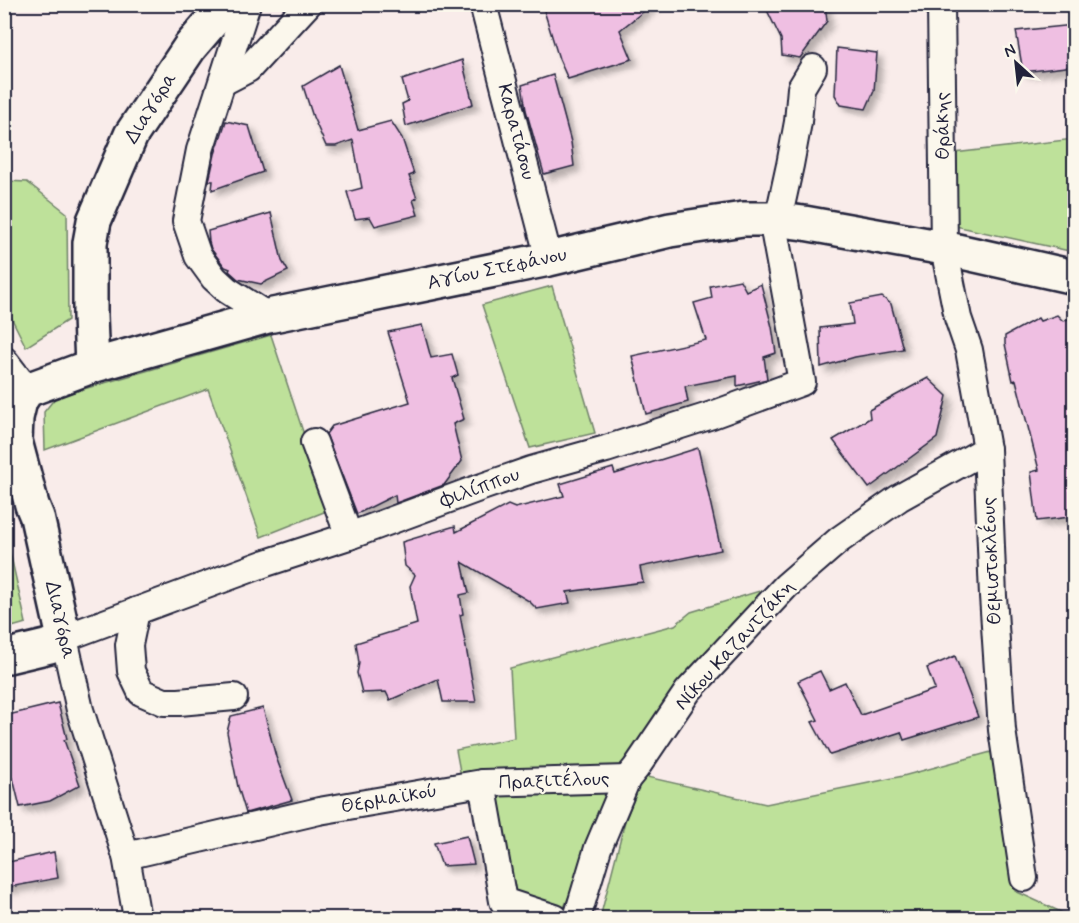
<svg xmlns="http://www.w3.org/2000/svg" width="1079" height="923" font-family="Mynerve,sans-serif">
<defs>
<filter id="shadow"><feDropShadow dx="5.5" dy="5.5" stdDeviation="3" flood-color="#0004"/></filter>
</defs>
<rect width="100%" height="100%" fill="#f9ecea"/>
<filter id="ink" filterUnits="userSpaceOnUse"><feTurbulence type="fractalNoise" baseFrequency=".0167" numOctaves="2"/><feDisplacementMap in="SourceGraphic" scale="12" xChannelSelector="R" yChannelSelector="G"/><feConvolveMatrix kernelMatrix="1 2 1 2 8 2 1 2 1" color-interpolation-filters="sRGB"/></filter>
<g filter="url(#ink)">
<g fill="#bee19a" stroke="#70826a" stroke-width="1.5">
<path d="M1074 139V252L955 226 954 153Z"/>
<path d="M5 181 27 182 67 213 68 320 26 347 5 305Z"/>
<path d="M552 286 595 433 530 448 482 305Z"/>
<path d="M271 335 329 510 261 537 208 389 45 450 44 412 56 397Z"/>
<path d="M5 530 26 623 5 629H4Z"/>
<path d="M776 586 623 775 462 782 456 750 514 738 510 668 675 625 691 612Z"/>
<path d="M991 752 1015 891 1074 918H600L625 821 643 776 766 804 903 776Z"/>
<path d="M618 784 562 912 508 889 490 786Z"/>
</g>
<g fill="#efbfe2" stroke="#22223b" stroke-width="1.5" filter="url(#shadow)">
<path d="M542 4H653L620 30 632 59 568 79 559 59Z"/>
<path d="M764 4H825L827 21 800 58 782 55 781 39Z"/>
<path d="M1074 25V66L1023 72 1016 31Z"/>
<path d="M837 48 877 53 874 91 866 109 841 105 835 95Z"/>
<path d="M462 60 473 104 406 126 402 104 408 101 402 80Z"/>
<path d="M339 65 358 130 391 121 402 138 414 174 409 176 417 198 413 200 418 215 375 226 370 217 355 219 347 192 362 188 353 140 336 146H326L313 117 303 86Z"/>
<path d="M553 75 571 142 574 166 544 174 526 110 522 85Z"/>
<path d="M226 121 249 126 263 172 212 190 213 181H209L215 154Z"/>
<path d="M271 213 282 261 288 271 261 284 238 279 229 271 230 269 225 267 211 249 209 242 208 231Z"/>
<path d="M740 280 746 291 761 284 772 327 776 353 764 357 767 379 737 386V376L685 386 688 402 646 414 632 356 706 340 694 303 712 298 710 286Z"/>
<path d="M882 297 891 304 903 349 855 357 821 367 820 328 853 324 850 303Z"/>
<path d="M1057 315 1063 321 1074 317V444L1071 445 1070 517 1037 521 1031 472 1039 470 1016 380 1013 381 1005 344V336L1038 318 1040 321Z"/>
<path d="M422 325 431 358 452 354 458 375 452 378 464 419 453 424 462 461 444 485 396 503 395 495 357 514 326 434 332 426 410 402 388 332Z"/>
<path d="M928 378 947 396 937 438 869 488 833 440 870 418 869 410Z"/>
<path d="M698 448 721 550 640 567 643 582 567 592 570 603 537 609 529 601 462 562 469 593 460 595 463 614 460 615 476 702H443L438 679 390 700 386 692 362 693 357 673 359 663 356 643 417 624 410 586 415 575 405 566 402 542 455 526 456 532 508 505 515 508 564 496 560 484 613 468 615 474Z"/>
<path d="M955 656 978 717 904 740 901 732 830 755 812 722 818 720 798 681 820 671 829 689 845 682 861 715 935 689 927 668Z"/>
<path d="M58 703 67 739 64 740 80 785 50 801 20 807 13 778 4 781V716Z"/>
<path d="M263 708 276 757 292 800 246 813 238 787 227 732 231 716Z"/>
<path d="M467 836 474 864 442 866 434 843Z"/>
<path d="M54 852 58 878 4 888V863Z"/>
</g>
<g fill="none" stroke-linecap="round" stroke-linejoin="round">
<defs>
<g id="street">
<path d="M247 4 200 150 186 221 198 256 214 278 227 290 268 316"/>
<path d="M483 4 549 259"/>
<path d="M941 4 944 248 958 318 969 350 987 449 993 596 1002 730 1024 878"/>
<path d="M223 82 248 69 308 4"/>
<path d="M778 220 790 165 798 122 801 88 813 68"/>
<path d="M4 360 27 390"/>
<path d="M314 442 349 536"/>
<path d="M136 611 129 645 131 671 141 692 164 702H179L234 697"/>
<path d="M482 783 627 779"/>
<path d="M126 856 319 811 482 783 503 901 555 918"/>
<path d="M137 918 126 856 80 710 64 638 266 563 349 536 479 488 531 470 606 449 712 415 802 382 772 219"/>
<path d="M577 918 598 848 627 779 636 768 688 691 786 586 839 540 899 498 987 449"/>
</g>
<g id="secondary">
<path d="M92 366 90 316V243L94 221 131 135 190 47 227 4"/>
<path d="M4 657 50 646 64 638 37 517 32 505 15 441 16 418 20 401 27 390 92 366 268 316 549 259 670 230 743 219H772L804 223 944 248 1074 277"/>
</g>
</defs>
<use href="#street" stroke="#22223b" stroke-width="30"/>
<use href="#secondary" stroke="#22223b" stroke-width="38"/>
<use href="#street" stroke="#fbf7ec" stroke-width="26"/>
<use href="#secondary" stroke="#fbf7ec" stroke-width="33"/>
</g>
</g>
<g text-anchor="middle" dominant-baseline="central" stroke-width="4.5" stroke-linejoin="round" paint-order="stroke">
<g font-size="20" fill="#22223b" stroke="#fbf7ec">
<text transform="translate(151 108) rotate(-58)">Διαγόρα</text>
<text transform="translate(943 126) rotate(-91)">Θράκης</text>
<text transform="translate(516 132) rotate(75)">Καρατάσου</text>
<text transform="translate(497 269) rotate(-12)">Αγίου Στεφάνου</text>
<text transform="translate(480 488) rotate(-20)">Φιλίππου</text>
<text transform="translate(992 561) rotate(-93)">Θεμιστοκλέους</text>
<text transform="translate(60 620) rotate(77)">Διαγόρα</text>
<text transform="translate(735 645) rotate(-48)">Νίκου Καζαντζάκη</text>
<text transform="translate(554 781) rotate(-2)">Πραξιτέλους</text>
<text transform="translate(389 799) rotate(-10)">Θερμαϊκού</text>
</g>
</g>
<rect width="1079" height="923" fill="none" stroke="#fbf7ec" stroke-width="24"/>
<rect x="12" y="12" width="1055" height="899" fill="none" stroke="#22223b" stroke-width="2" filter="url(#ink)"/>
<g transform="translate(1016 63) rotate(333)" stroke="#fbf7ec" stroke-width="4.5" paint-order="stroke">
<path d="M0-4.5L10 22L0 15L-10 22Z" fill="#22223b"/>
<text y="-9" font-size="16" font-weight="bold" text-anchor="middle" fill="#22223b">N</text>
</g>
</svg>
